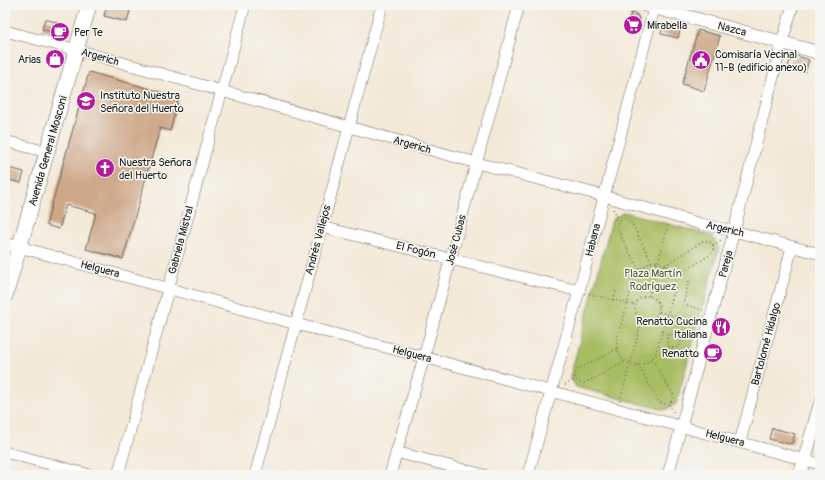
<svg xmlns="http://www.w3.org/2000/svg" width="825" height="480" font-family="Pangolin,sans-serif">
<rect width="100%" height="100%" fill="#f6f6f2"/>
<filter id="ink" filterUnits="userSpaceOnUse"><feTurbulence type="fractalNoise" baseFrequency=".025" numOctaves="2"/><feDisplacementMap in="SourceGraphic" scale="8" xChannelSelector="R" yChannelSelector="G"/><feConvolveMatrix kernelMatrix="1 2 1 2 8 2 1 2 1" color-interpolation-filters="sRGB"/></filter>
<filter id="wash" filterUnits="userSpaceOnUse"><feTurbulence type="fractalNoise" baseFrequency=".012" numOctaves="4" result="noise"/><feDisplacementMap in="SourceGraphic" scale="16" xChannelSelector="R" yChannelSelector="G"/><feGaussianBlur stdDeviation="0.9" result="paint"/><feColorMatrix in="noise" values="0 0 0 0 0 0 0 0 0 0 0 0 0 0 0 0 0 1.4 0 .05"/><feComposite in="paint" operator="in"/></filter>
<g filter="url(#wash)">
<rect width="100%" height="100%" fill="#f4e9d7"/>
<path fill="#a7bd62" stroke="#626c3f" d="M624 212 712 236 719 248 676 404 665 410 576 387 570 377 612 220Z"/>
<g id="blocks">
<g fill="#cea889">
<path d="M107 5 130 11 127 22 104 16Z"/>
<path d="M631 13 637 15 640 20 636 33 626 30Z"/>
<path d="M45 19 65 25 63 32 59 34 42 29Z"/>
<path d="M667 24 681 27 678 38 661 34 663 27Z"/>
<path d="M698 30 720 36 704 91 682 84Z"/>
<path d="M797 56 809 60 805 72 788 67 790 61Z"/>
<path d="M89 72 179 97 170 131 160 128 123 259 86 249 96 213 66 205 59 229 46 225Z"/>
<path d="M5 167 24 172 21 183 5 179Z"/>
<path d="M772 428 795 434 792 443 789 444 769 439Z"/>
</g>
</g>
</g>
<g filter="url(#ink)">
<use href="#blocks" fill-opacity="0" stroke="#68645d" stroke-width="1"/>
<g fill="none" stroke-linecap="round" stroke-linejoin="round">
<defs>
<g id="minor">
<path d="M5 31 77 50 477 163 604 196 701 224 734 231 820 254"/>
<path d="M5 141 47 152"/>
<path d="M322 227 579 291"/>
<path d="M5 243 296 324 424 357 820 464"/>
<path d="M740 442 792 247"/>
<path d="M5 452 90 475"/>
<path d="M396 452 484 475"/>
<path d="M118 475 245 5"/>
<path d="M255 475 382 5"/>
<path d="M390 475 424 357 519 5"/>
<path d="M528 475 579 291 655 5"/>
<path d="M668 475 734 231 782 42 793 5"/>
</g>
<g id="tertiary">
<path d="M645 5 820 53"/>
<path d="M800 475 820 405"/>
</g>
<path id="secondary" d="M5 296 47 152 89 5"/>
</defs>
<use href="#minor" stroke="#68645d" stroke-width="12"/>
<use href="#tertiary" stroke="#68645d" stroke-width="14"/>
<use href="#secondary" stroke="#68645d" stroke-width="16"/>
<g stroke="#68645d" stroke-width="1.5" stroke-dasharray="1 3" stroke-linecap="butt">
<path d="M613 209 619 219"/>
<path d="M713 245 721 240"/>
<path d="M656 262C669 265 675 271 676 285L656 353C642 375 614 365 617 339L635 277C640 267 644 264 656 262Z"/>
<path d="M665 265 703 241C712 240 717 248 710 255L676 276"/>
<path d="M639 270 617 229C616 220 624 215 631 222L652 263"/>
<path d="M689 281 683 304 703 310"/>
<path d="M589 294 635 305"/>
<circle cx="647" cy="308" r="12"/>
<path d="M649 296 668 225"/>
<path d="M613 300 616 291"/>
<path d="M659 312 700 323"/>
<path d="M663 331 669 336"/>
<circle cx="674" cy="341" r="7"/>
<path d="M617 349 578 369C572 376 576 384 585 383L625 362"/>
<path d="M638 365 659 402 663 404H669L673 399V394L652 359"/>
<path d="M565 385 575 379"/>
<path d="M620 401 642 320"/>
<path d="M669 404 674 413"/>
</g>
<use href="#minor" stroke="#fff" stroke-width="11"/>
<use href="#tertiary" stroke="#fff" stroke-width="13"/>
<use href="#secondary" stroke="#fff" stroke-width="15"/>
</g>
</g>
<defs>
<symbol id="supermarket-disc" viewBox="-11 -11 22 22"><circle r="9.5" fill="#b5179e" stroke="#f6f6f2"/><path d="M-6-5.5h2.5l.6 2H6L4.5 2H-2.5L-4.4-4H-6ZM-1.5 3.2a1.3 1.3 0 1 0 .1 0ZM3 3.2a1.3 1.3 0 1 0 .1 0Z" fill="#fff"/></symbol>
<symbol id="cafe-disc" viewBox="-11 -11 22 22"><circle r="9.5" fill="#b5179e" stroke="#f6f6f2"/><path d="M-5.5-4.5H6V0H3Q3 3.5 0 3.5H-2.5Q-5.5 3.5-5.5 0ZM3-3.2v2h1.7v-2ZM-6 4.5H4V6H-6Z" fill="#fff"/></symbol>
<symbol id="shop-disc" viewBox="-11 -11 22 22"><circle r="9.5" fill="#b5179e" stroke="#f6f6f2"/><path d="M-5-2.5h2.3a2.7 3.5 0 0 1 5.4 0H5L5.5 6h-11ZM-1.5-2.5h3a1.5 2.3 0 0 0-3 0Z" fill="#fff"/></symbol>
<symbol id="civic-disc" viewBox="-11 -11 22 22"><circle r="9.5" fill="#b5179e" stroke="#f6f6f2"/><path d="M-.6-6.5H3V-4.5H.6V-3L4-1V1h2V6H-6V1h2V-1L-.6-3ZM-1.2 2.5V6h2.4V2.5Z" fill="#fff"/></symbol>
<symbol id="school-disc" viewBox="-11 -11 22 22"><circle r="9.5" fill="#b5179e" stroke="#f6f6f2"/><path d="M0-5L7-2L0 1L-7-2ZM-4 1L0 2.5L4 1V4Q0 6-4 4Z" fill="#fff"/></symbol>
<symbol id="church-disc" viewBox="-11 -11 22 22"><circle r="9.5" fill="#b5179e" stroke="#f6f6f2"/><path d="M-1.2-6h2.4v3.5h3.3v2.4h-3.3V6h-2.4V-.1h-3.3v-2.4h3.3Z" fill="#fff"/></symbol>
<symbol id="restaurant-disc" viewBox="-11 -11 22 22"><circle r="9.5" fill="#b5179e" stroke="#f6f6f2"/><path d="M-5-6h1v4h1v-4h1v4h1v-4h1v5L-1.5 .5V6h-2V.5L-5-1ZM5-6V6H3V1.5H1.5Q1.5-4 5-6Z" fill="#fff"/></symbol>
</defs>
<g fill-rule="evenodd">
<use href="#supermarket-disc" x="622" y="14" width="22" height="22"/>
<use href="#cafe-disc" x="49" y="21" width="22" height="22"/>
<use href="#shop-disc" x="44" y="48" width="22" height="22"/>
<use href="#civic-disc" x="690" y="49" width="22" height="22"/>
<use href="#school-disc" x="75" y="90" width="22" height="22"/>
<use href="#church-disc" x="94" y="157" width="22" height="22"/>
<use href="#restaurant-disc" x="710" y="316" width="22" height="22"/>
<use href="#cafe-disc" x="702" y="342" width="22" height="22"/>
</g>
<g text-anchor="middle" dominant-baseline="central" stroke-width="3" stroke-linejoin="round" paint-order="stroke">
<g font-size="11" fill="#1c1c1c" stroke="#f6f6f2" text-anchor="start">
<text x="647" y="25">Mirabella</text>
<text x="74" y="32">Per Te</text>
<text x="715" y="54">Comisaría Vecinal<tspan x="715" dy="13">11-B (edificio anexo)</tspan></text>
<text x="41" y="59" text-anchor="end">Arias</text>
<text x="100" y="95">Instituto Nuestra<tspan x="100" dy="13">Señora del Huerto</tspan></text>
<text x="119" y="162">Nuestra Señora<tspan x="119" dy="13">del Huerto</tspan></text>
<text x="707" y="321" text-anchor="end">Renatto Cucina<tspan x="707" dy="13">Italiana</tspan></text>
<text x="699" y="353" text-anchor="end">Renatto</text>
</g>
<g font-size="11" fill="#1c1c1c" stroke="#f6f6f2">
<text transform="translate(732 29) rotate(15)">Nazca</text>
<text transform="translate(100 57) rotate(16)">Argerich</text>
<text transform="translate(412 145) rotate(16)">Argerich</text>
<text transform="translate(48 151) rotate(-74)">Avenida General Mosconi</text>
<text transform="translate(725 229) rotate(13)">Argerich</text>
<text transform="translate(181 240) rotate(-75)">Gabriela Mistral</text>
<text transform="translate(318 240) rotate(-75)">Andrés Vallejos</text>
<text transform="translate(456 240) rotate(-75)">José Cubas</text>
<text transform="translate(593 240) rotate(-76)">Habana</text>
<text transform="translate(416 250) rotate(14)">El Fogón</text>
<text transform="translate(726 264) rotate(-75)">Pareja</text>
<text transform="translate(100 269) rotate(15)">Helguera</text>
<text transform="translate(766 344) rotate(-75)">Bartolomé Hidalgo</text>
<text transform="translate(412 354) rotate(15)">Helguera</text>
<text transform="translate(725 438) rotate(15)">Helguera</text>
</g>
<g font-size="11" fill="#545c38" stroke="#f6f6f2">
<text x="653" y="273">Plaza Martín<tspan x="653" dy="13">Rodríguez</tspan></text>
</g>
</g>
<rect width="825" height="480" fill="none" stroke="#f6f6f2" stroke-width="20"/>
</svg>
